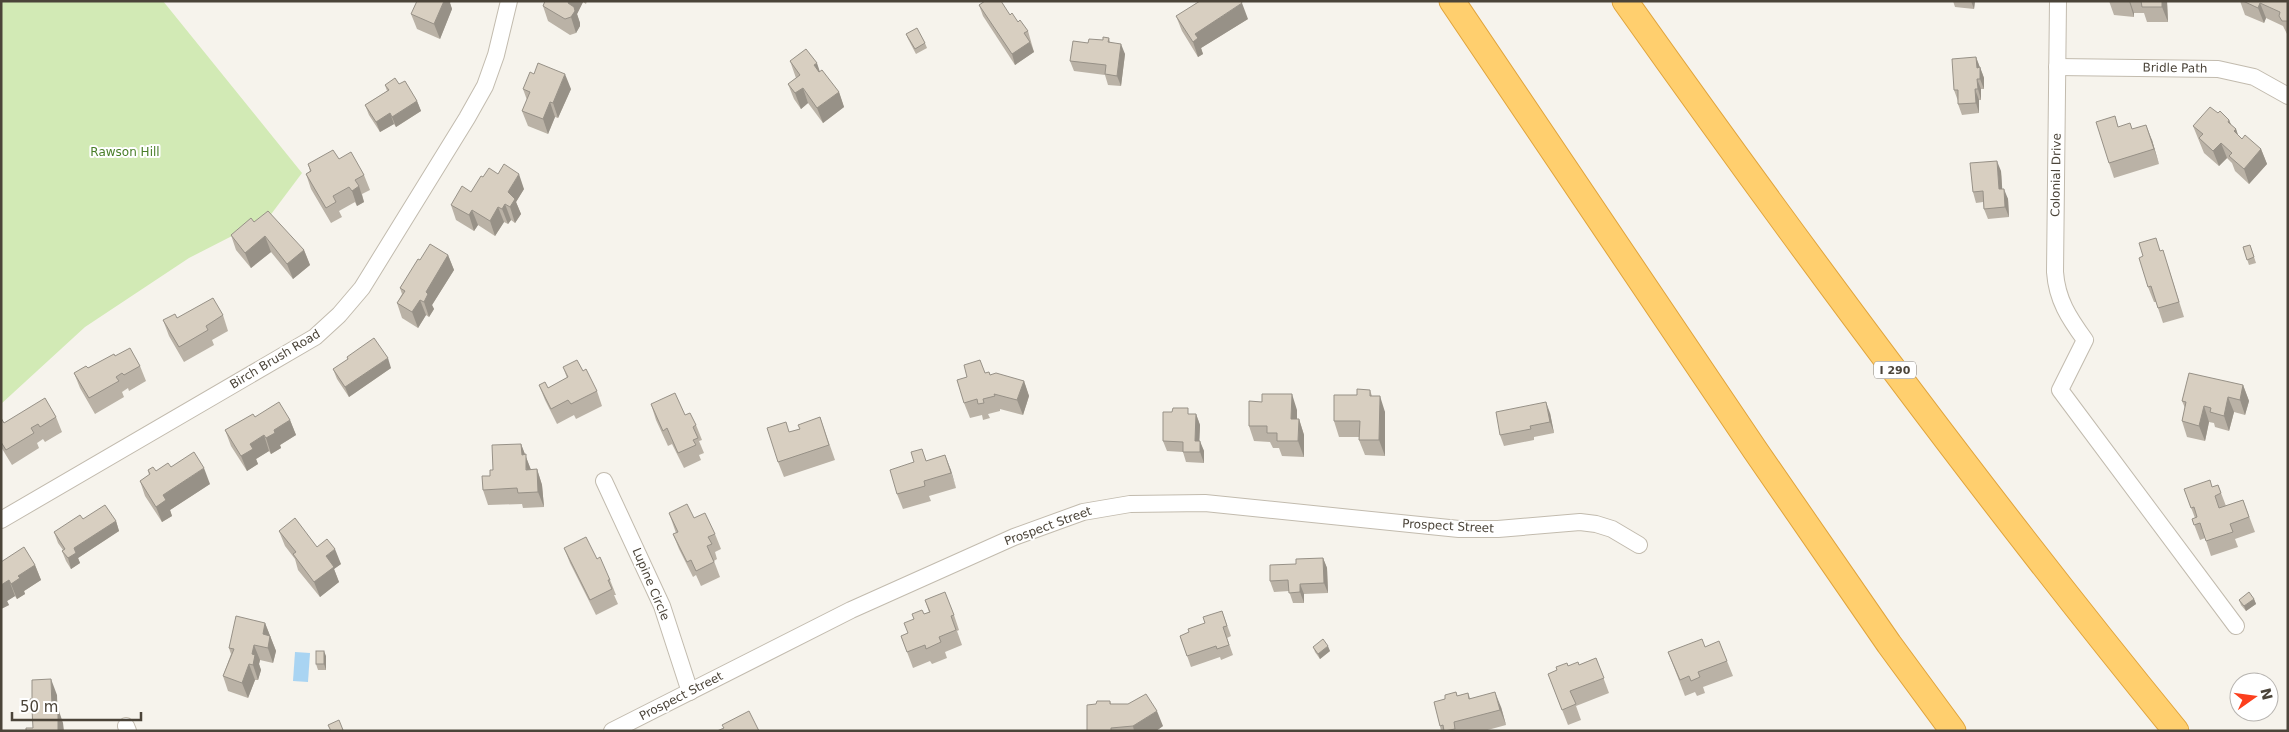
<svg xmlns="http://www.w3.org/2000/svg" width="2289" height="732" font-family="'DejaVu Sans',sans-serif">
<rect width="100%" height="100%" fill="#f6f3ec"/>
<path fill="#d2eab5" d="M1 1H163L302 173 269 217 189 258 85 327 1 404Z"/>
<path fill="#a9d4f2" d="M295 652 310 653 308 682 293 681Z"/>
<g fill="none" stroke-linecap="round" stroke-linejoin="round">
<defs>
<g id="minor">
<path d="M2058 1 2055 272C2057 300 2069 318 2085 340L2060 390 2236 626"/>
<path d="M2057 67 2218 69 2254 77 2288 96"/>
<path d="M604 481 662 606 690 692"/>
<path d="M1 520 315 337 339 315 362 288 467 118 485 86 496 55 509 1"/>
<path d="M126 726 128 731"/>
<path d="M612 731 851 610 1014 537 1083 512 1130 504 1205 503 1459 529H1498L1580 522 1596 524 1612 529 1639 545"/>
</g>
<g id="highway">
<path d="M1452 1 1755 450 1889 644 1953 731"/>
<path d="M1625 1C1802 250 1983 495 2176 731"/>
</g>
</defs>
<use href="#minor" stroke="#c2bbae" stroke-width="18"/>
<use href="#highway" stroke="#e0a43c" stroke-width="27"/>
<use href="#minor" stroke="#fff" stroke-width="16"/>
<use href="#highway" stroke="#ffcf6e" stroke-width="25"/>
</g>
<g fill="#bab2a6">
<path d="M545 1H587L586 4 583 2 577 14 580 23V26L576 33 570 35 548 21 543 6Z"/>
<path d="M1953 1H1975L1974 9 1955 7Z"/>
<path d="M2109 1H2167L2168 22H2147L2144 13H2134V17L2114 15Z"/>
<path d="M2240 1H2288V36L2283 26 2266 18 2264 23 2245 15Z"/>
<path d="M450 3 452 9 440 39 417 29 411 14Z"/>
<path d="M979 5 1010 15 1028 31 1034 52 1015 65 983 16Z"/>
<path d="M1176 16 1248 19 1201 48 1203 54 1198 57 1182 31Z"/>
<path d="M906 34 925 43 927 48 916 54 908 39Z"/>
<path d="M1109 38 1110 42 1125 54 1121 86 1108 85 1105 75 1074 71 1070 61 1088 43 1103 40Z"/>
<path d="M1976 57 1984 78V89H1981V100H1979V113L1962 115 1958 104V101L1954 90Z"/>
<path d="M790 61 820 72 839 92 844 107 823 123 808 103 801 109 794 99 788 84 796 78Z"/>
<path d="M399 84 417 101 421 111 396 127 394 124 380 132 369 115 365 105 387 91 385 85Z"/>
<path d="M523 89H571L558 118 555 117 548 134 528 126 522 111 527 100Z"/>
<path d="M2218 113 2229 120 2231 125 2236 129 2238 135 2242 139 2261 149 2267 164 2249 184 2235 171 2232 163 2227 158 2219 166 2204 153 2193 126Z"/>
<path d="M2115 116 2118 127 2132 129 2152 140 2159 164 2114 178 2109 163Z"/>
<path d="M339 159 364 175 370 190 362 194 364 202 357 206 355 202 339 211 342 217 331 223 311 189 306 174 310 171 308 164Z"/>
<path d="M2001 171 2002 189 2008 199 2009 217 1988 219 1984 209 1983 202 1976 203 1973 192Z"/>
<path d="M483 177 524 189 516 202 521 214 515 223 511 220 508 224 504 222 495 236 478 225 474 231 456 220 451 205 471 192Z"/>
<path d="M254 222 304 250 310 265 293 279 271 252 251 268 236 250 231 235Z"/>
<path d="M2250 245 2256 263 2249 265 2243 247Z"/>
<path d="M2161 251 2168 266 2184 317 2163 323 2156 302H2154L2148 287Z"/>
<path d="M448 255 454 270 432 305 434 309 429 317 426 315 418 328 402 318 397 303 402 294 400 288 420 260Z"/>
<path d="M223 315 228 331 212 340 214 345 184 362 169 336 163 320 177 318Z"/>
<path d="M115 356 140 366 146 381 129 391 128 388 122 392 124 397 95 414 80 388 74 373 88 368Z"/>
<path d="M347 357 391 368 349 397 337 379 333 369 348 360Z"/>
<path d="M563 367 583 371 597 391 602 406 576 419 574 415 557 424 545 400 539 385 548 388 567 378Z"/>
<path d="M985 373 990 375 1024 381 1029 396 1023 415 1000 409V411L988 414 990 418 983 420 982 415 970 418 964 403Z"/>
<path d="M2243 385 2249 401 2245 415 2234 412 2229 431 2215 427 2214 423 2209 422 2205 441 2187 437 2182 421 2185 408 2182 401Z"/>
<path d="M1370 390 1372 396 1385 412V456L1365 455 1359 440V437H1339L1334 421 1357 395Z"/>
<path d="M651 404 685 415 696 425 702 440 699 441 704 453 699 455 701 460 684 468 672 444 668 446 656 420Z"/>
<path d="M1297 410V419H1299L1304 435V457L1282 456 1279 448H1273L1270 442 1254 441 1249 426Z"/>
<path d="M1550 413 1554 433 1534 437V440L1504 446 1500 435Z"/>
<path d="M1190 414H1196L1200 425 1199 441 1204 451V463L1186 462 1183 452 1167 451 1163 441Z"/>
<path d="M56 417 62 432 45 442 43 439 37 443 39 448 12 465 1 447V418L4 423Z"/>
<path d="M255 417 290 420 296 435 280 445 281 448 271 454 269 451 256 459 258 464 247 471 231 446 225 430Z"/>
<path d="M820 417 835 460 784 477 778 462 790 432 800 429Z"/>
<path d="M521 444 531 470 537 469 542 485 544 507 523 508 522 504 488 505 483 490 493 470Z"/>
<path d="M945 455 956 488 929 496 931 501 903 509 897 494 926 461Z"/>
<path d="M148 470 156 471 210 484 170 510 172 516 162 522 145 496 140 481 149 475Z"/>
<path d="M2218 485 2226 506 2243 500 2255 532 2235 539 2238 547 2211 556 2205 538 2200 540 2192 519 2195 518 2184 489 2212 487Z"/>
<path d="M669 513 694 518 715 534 721 549 715 552 717 559 714 561 720 577 701 586 696 575 693 577 679 549 673 534 676 533Z"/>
<path d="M83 519 116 521 119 531 78 558 80 563 71 569 66 561 62 551 63 550 58 543 54 532Z"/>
<path d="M279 531 317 547 341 564 334 569 339 582 320 597 298 570 295 559 285 546Z"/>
<path d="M564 548 597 559 610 580 616 595H614L618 604 596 615 570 563Z"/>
<path d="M1323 558 1327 568 1328 593 1304 594V603H1293L1289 591 1274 592 1270 581 1296 564Z"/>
<path d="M1 562 35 565 41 580 24 591 25 594 17 599 15 596 7 601 9 605 1 609Z"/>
<path d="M2254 599 2256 604 2246 611 2241 605 2239 600Z"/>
<path d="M925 600 954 615 959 630 957 631 962 645 945 652 947 658 932 664 930 661 913 668 901 636 908 633 924 614 929 612Z"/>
<path d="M1222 611 1231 636 1227 638 1233 655 1221 660 1220 657 1191 667 1180 636 1189 632 1205 623Z"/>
<path d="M265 623 276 651 273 663 260 660 259 664 261 670 258 680H255L248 698 228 691 223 676 231 654 229 648Z"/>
<path d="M1313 647 1330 651 1320 659 1315 652Z"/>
<path d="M1705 647 1727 661 1733 676 1703 687 1705 693 1697 696 1695 692 1685 696 1668 652Z"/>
<path d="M326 656V670H318L316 664Z"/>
<path d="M1596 658 1609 693 1576 706 1581 720 1568 725 1548 674 1568 666 1579 665Z"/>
<path d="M1456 692 1457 696 1468 693 1470 698 1501 707 1506 725 1484 731H1441L1440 726 1445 699Z"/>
<path d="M1110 701 1111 704 1163 726 1156 731H1087L1096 704Z"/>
</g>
<g fill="#979187">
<path d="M444 1H451L450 3 452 9 440 39 434 24Z"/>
<path d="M569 1H583V2L577 14 580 23V26L576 33 571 17 568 3Z"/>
<path d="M1971 1H1975L1974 9Z"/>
<path d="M2129 1H2130L2134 13V17Z"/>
<path d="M2162 1H2167L2168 22 2162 7Z"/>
<path d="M1242 3 1248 19 1201 48 1203 54 1198 57 1193 42 1195 34Z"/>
<path d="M2260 3 2266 18 2264 23 2258 8Z"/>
<path d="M1030 42 1034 52 1015 65 1012 54Z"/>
<path d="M1121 44 1125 54 1121 86 1117 76Z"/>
<path d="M1976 57 1980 68H1977Z"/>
<path d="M817 63 822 78 814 65Z"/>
<path d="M1980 67 1984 78V89L1980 79Z"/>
<path d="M565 74 571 89 558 118 553 103Z"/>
<path d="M1977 79 1981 89V100L1978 89Z"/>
<path d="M803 88 808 103 801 109 795 93Z"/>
<path d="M1975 89 1979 100V113L1976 103Z"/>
<path d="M839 92 844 107 823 123 817 108Z"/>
<path d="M417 101 421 111 396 127 392 117Z"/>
<path d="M550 102 555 117 548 134 543 119Z"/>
<path d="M390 113 394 124 380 132 376 122Z"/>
<path d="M2229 120 2234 131 2236 129 2241 144 2228 122Z"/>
<path d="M2146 125 2152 140 2159 164Z"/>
<path d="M2221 143 2227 158 2219 166 2213 151Z"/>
<path d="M2261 149 2267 164 2249 184 2244 169Z"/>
<path d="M1997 161 2001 171 2003 200 1999 189Z"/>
<path d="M519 174 524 189 516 202 521 214 515 223 510 207 508 192Z"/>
<path d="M359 186 364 202 357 206 352 191Z"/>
<path d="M2004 189 2008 199 2009 217 2005 207Z"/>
<path d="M505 204 511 220 508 224 502 209Z"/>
<path d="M498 207 504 222 495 236 490 221Z"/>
<path d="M472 210 478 225 474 231 469 215Z"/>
<path d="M265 236 271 252 251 268 245 253Z"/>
<path d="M304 250 310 265 293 279 287 264Z"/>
<path d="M448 255 454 270 432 305 434 309 429 317 424 302 426 292Z"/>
<path d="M420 300 426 315 418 328 412 312Z"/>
<path d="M388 358 391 368 349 397 345 387Z"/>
<path d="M1024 381 1029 396 1023 415 1017 400Z"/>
<path d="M2243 385 2249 401 2245 415 2240 400Z"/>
<path d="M1292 394 1297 410V434L1291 419Z"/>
<path d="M1380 396 1385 412V456L1379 440Z"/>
<path d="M2228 397 2234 412 2229 431 2224 416Z"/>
<path d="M1546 402 1550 413 1554 433 1550 422Z"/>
<path d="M2204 406 2209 422 2205 441 2199 426Z"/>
<path d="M1196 414 1200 425 1199 451 1195 441Z"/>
<path d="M1299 419 1304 435V457L1298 441Z"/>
<path d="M290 420 296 435 280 445 281 448 271 454 266 438 274 430Z"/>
<path d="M264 435 269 451 256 459 258 464 247 471 241 456 250 444Z"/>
<path d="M1200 441 1204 451V463L1200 452Z"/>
<path d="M521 444 531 470 532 485 522 455Z"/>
<path d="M945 455 951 470 956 488Z"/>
<path d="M204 468 210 484 170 510 172 516 162 522 156 507 163 495Z"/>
<path d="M537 469 542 485 544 507 538 492Z"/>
<path d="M116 521 119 531 78 558 80 563 71 569 68 558 74 548Z"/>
<path d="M335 549 341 564 334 569 339 582 320 597 314 582 326 556Z"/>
<path d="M1323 558 1327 568 1328 593 1324 583Z"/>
<path d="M35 565 41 580 24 591 25 594 17 599 11 584 18 576Z"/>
<path d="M9 580 15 596 7 601 9 605 1 609V585Z"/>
<path d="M1300 584 1304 594V603L1300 592Z"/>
<path d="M2254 599 2256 604 2246 611 2244 606Z"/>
<path d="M265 623 276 651 273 663 263 634Z"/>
<path d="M254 645 260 660 259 664 261 670 258 680 253 665 252 654Z"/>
<path d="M1328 646 1330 651 1320 659 1318 654Z"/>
<path d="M324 651 326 656V670L324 664Z"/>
<path d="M249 664 255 680 248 698 242 683Z"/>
<path d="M51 679 57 695 58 724 52 708Z"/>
<path d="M1495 692 1501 707 1506 725 1500 710Z"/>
<path d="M58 708 63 723 64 731H58Z"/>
<path d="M1157 711 1163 726 1156 731H1134L1133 726Z"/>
</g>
<g fill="#d8cfc1" stroke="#979187">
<path d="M417 1H444L434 24 411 14Z"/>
<path d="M545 1H569L568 3 574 7 575 11 571 17 565 19 543 6Z"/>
<path d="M985 1H1001L1010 15 1012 13 1018 22 1020 20 1028 31 1024 33 1030 42 1012 54 979 5Z"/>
<path d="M1200 1H1241L1242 3 1195 34 1198 38 1193 42 1176 16Z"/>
<path d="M2141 1H2162V7H2142Z"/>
<path d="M2243 1H2288V21H2282L2279 16 2280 12 2260 3 2258 8Z"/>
<path d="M917 28 925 43 915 49 906 34Z"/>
<path d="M1103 37 1109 38 1108 42 1121 44 1117 76 1105 74 1106 65 1070 61 1073 41 1088 43 1089 39 1103 40Z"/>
<path d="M806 49 817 63 814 65 819 72 822 70 839 92 817 108 803 88 795 93 788 84 800 75 790 61Z"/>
<path d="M1976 57 1977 68 1980 67V79H1977L1978 89H1975L1976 103 1958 104V90H1954L1952 59Z"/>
<path d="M538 63 565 74 553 103 550 102 543 119 522 111 530 92 523 89 530 72 534 74Z"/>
<path d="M395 78 399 84 405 81 417 101 392 117 390 113 376 122 365 105 389 90 385 85Z"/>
<path d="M2210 107 2218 113 2220 111 2229 120 2228 122 2236 129 2234 131 2242 139 2245 135 2261 149 2244 169 2229 156 2232 153 2221 143 2213 151 2199 138 2203 134 2193 126Z"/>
<path d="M2115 116 2118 127 2130 123 2132 129 2146 125 2154 149 2109 163 2096 122Z"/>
<path d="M333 150 339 159 351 152 364 175 355 180 359 186 352 191 349 187 333 196 336 202 326 208 306 174 311 171 308 164Z"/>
<path d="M1997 161 1999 189H2004L2005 207 1984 209 1983 191 1973 192 1970 163Z"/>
<path d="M504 164 519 174 508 192 515 199 510 207 505 204 502 209 498 207 490 221 472 210 469 215 451 205 462 186 471 192 481 176 483 177 489 168 498 174Z"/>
<path d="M268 211 304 250 287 264 265 236 245 253 231 235 251 218 254 222Z"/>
<path d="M2156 238 2160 251 2163 250 2179 302 2158 308 2151 286 2148 287 2139 258 2143 256 2139 243Z"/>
<path d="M430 244 448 255 426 292 428 294 424 302 420 300 412 312 397 303 405 291 400 288 418 259 420 260Z"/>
<path d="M2250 245 2254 257 2247 260 2243 247Z"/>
<path d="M213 298 223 315 206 326 208 330 179 347 163 320 175 314 177 318Z"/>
<path d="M374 338 388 358 345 387 333 369 348 359 347 357Z"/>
<path d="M130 348 140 366 124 375 122 373 116 377 119 381 89 398 74 373 86 366 88 368 114 354 115 356Z"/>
<path d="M577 360 583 371 586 369 597 391 571 404 568 400 551 409 539 385 545 382 548 388 568 377 563 367Z"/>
<path d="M980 360 985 373 989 372 990 375 996 373 1024 381 1017 400 994 394 995 396 983 399 984 403 978 404 977 399 964 403 957 380 967 377 964 365Z"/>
<path d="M2189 373 2243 385 2240 400 2228 397 2224 416 2210 412 2211 408 2204 406 2199 426 2182 421 2186 402 2182 401Z"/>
<path d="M1357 389 1370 390V396H1380L1379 440H1359L1360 421H1334V395H1357Z"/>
<path d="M675 393 685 415 690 413 696 425 693 427 698 438 693 440 696 445 678 453 667 428 663 431 651 404Z"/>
<path d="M1262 394H1292L1291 419H1299L1298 441H1277V433H1267V426H1249V401L1262 402Z"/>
<path d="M45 398 56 417 40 427 38 424 31 428 34 433 6 450 1 442V418L4 423Z"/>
<path d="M279 402 290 420 274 430 275 433 266 438 264 435 250 444 253 449 241 456 225 430 253 414 255 417Z"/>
<path d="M1546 402 1550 422 1530 426 1531 429 1500 435 1496 412Z"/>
<path d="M1173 408H1188V414H1196L1195 441H1200V452H1183V442L1163 441V412H1172Z"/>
<path d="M820 417 829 445 778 462 767 428 786 422 789 432 800 429 798 425Z"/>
<path d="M521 444 522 455 526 454V470L537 469 538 492 518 493 517 488 483 490 482 476H490V470H493L492 445Z"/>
<path d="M922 449 926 461 945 455 951 473 924 481 925 486 897 494 890 470 914 462 911 452Z"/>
<path d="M194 452 204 468 163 495 166 500 156 507 140 481 150 474 148 470 153 467 156 471 168 463 171 467Z"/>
<path d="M2210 480 2212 487 2218 485 2221 493 2215 496 2219 508 2243 500 2249 517 2230 524 2233 532 2206 541 2200 523 2194 525 2192 519 2197 517 2194 507 2191 508 2184 489Z"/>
<path d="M687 504 694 518 705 513 715 534 708 537 712 544 707 546 714 562 696 571 691 560 687 562 673 534 678 532 669 513Z"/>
<path d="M105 505 116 521 74 548 76 553 68 558 62 551 65 549 54 532 80 515 83 519Z"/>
<path d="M295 518 317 547 327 539 335 549 326 556 334 567 314 582 293 554 296 552 279 531Z"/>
<path d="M586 537 597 559 600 557 610 580H608L612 589 590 600 564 548Z"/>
<path d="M24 547 35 565 18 576 20 578 11 584 9 580 1 585V562Z"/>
<path d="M1323 558 1324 583 1300 584V592L1289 593 1288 580 1270 581V565L1296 564V559Z"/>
<path d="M945 592 954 615 951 616 956 630 939 637 941 642 926 649 925 645 907 652 901 636 908 633 904 623 914 619 912 614 922 610 924 614 930 612 925 600Z"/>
<path d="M2249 592 2254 599 2244 606 2239 600Z"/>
<path d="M1222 611 1227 626 1223 627 1229 645 1217 649 1216 646 1187 656 1180 636 1189 632 1188 629 1205 623 1203 617Z"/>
<path d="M236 616 265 623 263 634 270 636 268 648 254 645 252 654 255 655 253 665 249 664 242 683 223 676 234 649 229 648Z"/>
<path d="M1323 639 1328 646 1318 654 1313 647Z"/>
<path d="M1702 639 1705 647 1719 641 1727 661 1698 672 1700 677 1691 681 1689 676 1680 680 1668 652Z"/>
<rect x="316" y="651" width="8" height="13"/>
<path d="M1596 658 1604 678 1570 691 1576 704 1562 710 1548 674 1557 670 1556 667 1567 663 1568 666 1578 662 1579 665Z"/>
<path d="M51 679 52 708H58V731H26V728H33L32 710H30V699H32V680Z"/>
<path d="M1456 692 1457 696 1468 693 1469 699 1495 692 1500 710 1454 722 1455 729 1444 731 1443 725 1440 726 1434 702 1445 699V695Z"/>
<path d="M1146 694 1157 711 1133 726 1111 728V731H1087V705L1096 704 1097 701H1110V704H1128Z"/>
<path d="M749 711 759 731H717L724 728 722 725Z"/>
<path d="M339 720 343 730 341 731H331L328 725Z"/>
</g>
<g text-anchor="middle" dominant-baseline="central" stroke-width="4" stroke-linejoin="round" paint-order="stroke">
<rect fill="#fff" stroke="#817c74" stroke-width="1" x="1874" y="361.5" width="42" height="17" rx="4"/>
<g font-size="11" font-weight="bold" fill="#4b4439">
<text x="1895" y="370">I 290</text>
</g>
<g font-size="12" fill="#4b4439" stroke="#fff">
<text transform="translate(2175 68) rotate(1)">Bridle Path</text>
<text transform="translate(2056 175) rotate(-89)">Colonial Drive</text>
<text transform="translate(275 359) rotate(-31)">Birch Brush Road</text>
<text transform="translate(1048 526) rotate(-20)">Prospect Street</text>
<text transform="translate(1448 526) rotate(3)">Prospect Street</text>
<text transform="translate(651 584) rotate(67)">Lupine Circle</text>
<text transform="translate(681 696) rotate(-27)">Prospect Street</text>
</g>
<g font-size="12" fill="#4a7f2a" stroke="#fff">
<text x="125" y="152">Rawson Hill</text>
</g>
</g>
<rect width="2289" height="732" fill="none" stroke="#4b4439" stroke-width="5"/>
<g transform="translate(2254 697) rotate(76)"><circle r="24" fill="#ffffff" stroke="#b7b4b0"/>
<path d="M0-4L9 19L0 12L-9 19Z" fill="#fc3f1d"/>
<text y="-8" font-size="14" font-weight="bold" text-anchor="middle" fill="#4b4439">N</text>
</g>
<path d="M12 712v8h129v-8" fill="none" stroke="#4b4439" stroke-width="2.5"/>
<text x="20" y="712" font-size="15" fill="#4b4439" stroke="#ffffff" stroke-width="4" paint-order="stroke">50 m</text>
</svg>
